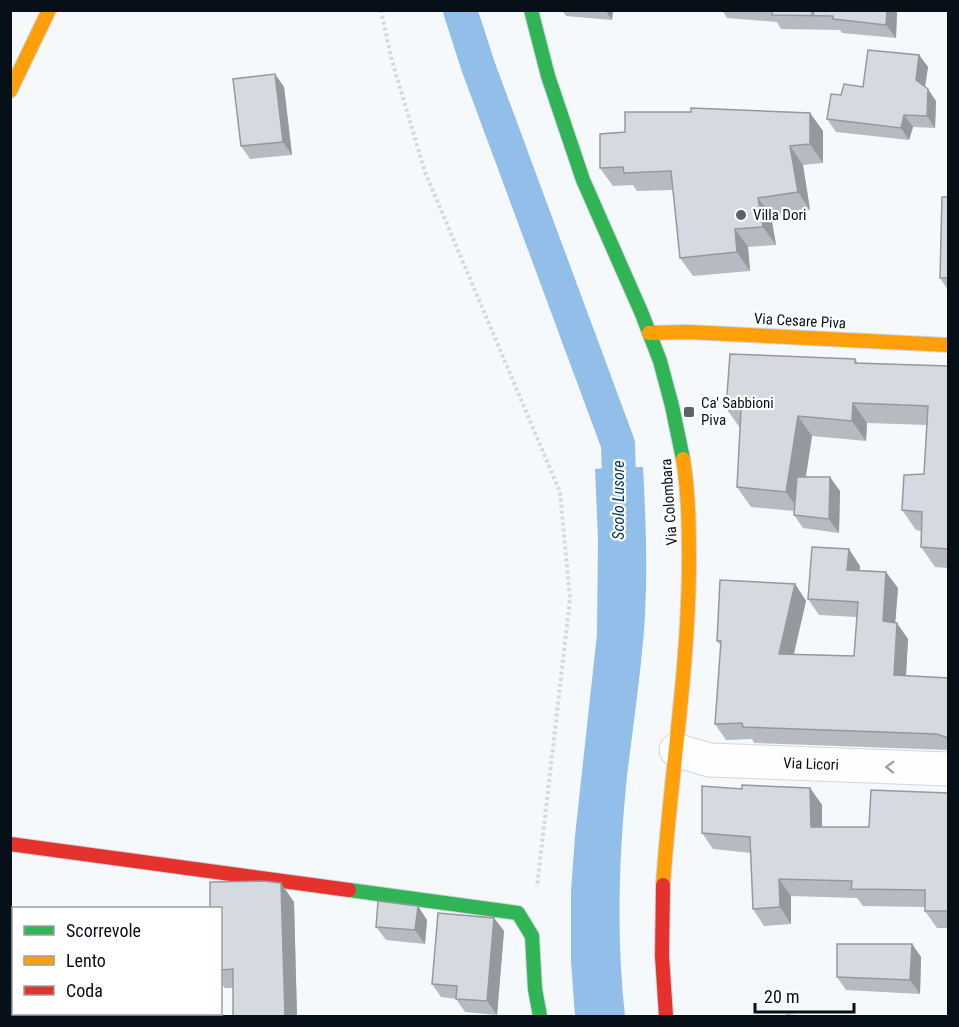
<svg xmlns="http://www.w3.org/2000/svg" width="959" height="1027" font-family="'Roboto Condensed',sans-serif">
<rect width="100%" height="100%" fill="#f6f9fc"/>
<path fill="#91bfe9" d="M618 467H643C646 522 648 576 644 631 640 679 633 727 627 776 619 855 616 937 625 1016H575L571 961V891L575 836 597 634 598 538 595 469Z"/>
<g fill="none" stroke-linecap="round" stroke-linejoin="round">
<path stroke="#91bfe9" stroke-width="34" d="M460 10 478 66 618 444 620 515"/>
<defs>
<path id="street" d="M676 750 709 760 948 769"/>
<g id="fast">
<path d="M531 10 548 76 583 180 642 314 660 361 672 406 683 459"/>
<path d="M349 890 518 913 532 936 535 989 540 1016"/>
</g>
<g id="slow">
<path d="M10 91 49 10"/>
<path d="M649 333 687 332 948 345"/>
<path d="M663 885C670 780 688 674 689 568 689 532 689 495 683 459"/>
</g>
<g id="jam">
<path d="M10 844 349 890"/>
<path d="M663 885 662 956 666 1016"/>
</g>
</defs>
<use href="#street" stroke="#d0d6dc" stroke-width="35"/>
<use href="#fast" stroke="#d0d6dc" stroke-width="16"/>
<use href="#slow" stroke="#d0d6dc" stroke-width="16"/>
<use href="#jam" stroke="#d0d6dc" stroke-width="16"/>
<path stroke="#d7d8d8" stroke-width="4" stroke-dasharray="3 3" stroke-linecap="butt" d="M381 10 391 57 425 172 560 492 570 599 537 887"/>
<use href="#street" stroke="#fefeff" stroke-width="33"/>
<use href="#fast" stroke="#30b455" stroke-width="14"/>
<use href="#slow" stroke="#ff9f0a" stroke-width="14"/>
<use href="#jam" stroke="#e5322d" stroke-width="14"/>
</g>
<g fill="#b6bbc1">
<path d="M562 10H613L612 20 566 16Z"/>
<path d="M722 10H897L896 38 842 33 840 30 781 29 777 22 727 18Z"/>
<path d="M919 55 928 67 925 87 936 101 935 128 913 127 909 140 836 132 827 119 841 95 863 87Z"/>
<path d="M275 74 284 87 292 155 250 159 241 146Z"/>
<path d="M810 113 823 131V163L803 165 810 210 771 216 776 245 748 247 750 271 693 276 680 258 673 190 637 191 633 185 613 186 600 168Z"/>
<path d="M948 197V290L940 278Z"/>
<path d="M855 359 858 363 948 366V568L935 567 921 547V531L916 530 902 510 924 474 927 425 867 423 866 441 812 436 806 477 840 491 839 533 803 528 794 515V511L751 507 737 487 740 428 726 408Z"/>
<path d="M860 566V571L898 588 895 623 908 639 906 676 948 678V750L754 743 752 739 726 740 715 724 721 646 717 641 795 584 806 601 794 654 854 656 857 617 819 615 808 599Z"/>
<path d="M810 788 822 805V827H869L948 793V928H937L925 911V907L863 906 857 898 791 896V924L764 926 753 909 751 853 713 849 702 833 742 789Z"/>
<path d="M294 902 297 1017H233V988H225L220 982V909Z"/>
<path d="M494 918 504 931 497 1015 465 1012 456 999 441 997 432 984Z"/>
<path d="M427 920 425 944 386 940 376 927Z"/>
<path d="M912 944 921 957 920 994 846 990 837 977Z"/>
</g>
<g fill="#94999d">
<path d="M605 10H613L612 20Z"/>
<path d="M887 10H897L896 38 886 25Z"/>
<path d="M919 55 928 67 924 92 916 80Z"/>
<path d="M275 74 284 87 292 155 283 142Z"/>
<path d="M928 89 936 101 935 128 927 116Z"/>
<path d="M810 113 823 131V163L810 144Z"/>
<path d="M904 115 913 127 909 140 901 128Z"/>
<path d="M790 146 803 165 810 210 798 192Z"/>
<path d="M758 198 771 216 776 245 763 227Z"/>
<path d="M735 229 748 247 750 271 737 252Z"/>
<path d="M853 403 867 423 866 441 852 421Z"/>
<path d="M798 416 812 436 800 512 786 492Z"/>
<path d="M830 477 840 491 839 533 829 519Z"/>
<path d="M849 549 860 566 859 587 847 570Z"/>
<path d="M886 572 898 588 894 638 883 621Z"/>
<path d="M795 584 806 601 790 670 779 654Z"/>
<path d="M897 623 908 639 905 691 894 675Z"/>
<path d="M810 788 822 805V844L811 827Z"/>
<path d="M779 879 791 896V924L780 907Z"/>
<path d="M281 883 294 902 297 1017H285Z"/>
<path d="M418 906 427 920 425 944 415 930Z"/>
<path d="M494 918 504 931 497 1015 487 1001Z"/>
<path d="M912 944 921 957 920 994 910 980Z"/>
</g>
<g fill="#d4dae0" stroke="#94999d" stroke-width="1.5">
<path d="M773 10H812V16L815 10H887L886 25 833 19V16L772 15Z"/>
<path d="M868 50 919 55 916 80 928 89 927 116 904 115 901 128 827 119 831 94 841 95 844 84 863 87Z"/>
<path d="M275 74 283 142 241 146 233 79Z"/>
<path d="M691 108 810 113V144L790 146 798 192 758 198 763 227 735 229 737 252 680 258 671 171 624 173 623 167 600 168V134L625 132V112H691Z"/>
<path d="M942 197H948V278H940Z"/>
<path d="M730 354 855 359V363L948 366V549L921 547 922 512 902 510 904 475 924 474 928 406 853 403 852 421 798 416 786 492 737 487 741 409 726 408Z"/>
<path d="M797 477H830L829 519 794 515Z"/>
<path d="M812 547 849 549 847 570 886 572 883 621 897 623 894 675 948 678V738L937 734 743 727 742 723 715 724 721 641H717L720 580 795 584 779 654 854 656 858 602 808 599Z"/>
<path d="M742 785 810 788 811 827H869L871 790 948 793V911H925V890L851 889 852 881 779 879 780 907 753 909 750 837 702 833V786L742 789Z"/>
<path d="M263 881 281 883 285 1017H233V969L220 970V909H210V882Z"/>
<path d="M378 901 418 906 415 930 376 927Z"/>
<path d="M438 913 494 918 487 1001 456 999 457 986 432 984Z"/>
<path d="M837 944H912L910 980 837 977Z"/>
<path d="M787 1015 810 1017H787Z"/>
</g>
<defs><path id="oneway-chevron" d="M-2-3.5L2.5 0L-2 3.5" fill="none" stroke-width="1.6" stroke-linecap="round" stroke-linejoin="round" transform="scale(1.5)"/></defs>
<use stroke="#9b9fa3" href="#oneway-chevron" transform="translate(890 767) rotate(-178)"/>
<g fill="#5b6268" stroke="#fff" stroke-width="2">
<circle cx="741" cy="215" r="6"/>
<rect x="683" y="406" width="12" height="12" rx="3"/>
</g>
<g text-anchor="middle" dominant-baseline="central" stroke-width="4.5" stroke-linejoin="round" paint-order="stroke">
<g font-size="15" fill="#071018" stroke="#fff" text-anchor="start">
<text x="753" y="215">Villa Dori</text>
<text x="701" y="403">Ca' Sabbioni<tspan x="701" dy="17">Piva</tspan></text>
</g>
<g font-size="15" fill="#071018" stroke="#fff">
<text transform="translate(800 321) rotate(3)">Via Cesare Piva</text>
<text transform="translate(669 502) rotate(-94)">Via Colombara</text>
<text transform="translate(811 764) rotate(2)">Via Licori</text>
</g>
<g font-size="16" font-style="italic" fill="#02355a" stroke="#fff">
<text transform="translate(618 500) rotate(-90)">Scolo Lusore</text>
</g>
</g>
<rect width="959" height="1027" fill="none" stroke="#071018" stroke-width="24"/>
<rect x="12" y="907" width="210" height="108" fill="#ffffff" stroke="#9c9fa3" stroke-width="1.5"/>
<rect x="24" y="926" width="30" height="9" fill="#30b455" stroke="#9c9fa3" stroke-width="1.5"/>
<text x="66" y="937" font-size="18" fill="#071018">Scorrevole</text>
<rect x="24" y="956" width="30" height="9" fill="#ff9f0a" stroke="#9c9fa3" stroke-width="1.5"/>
<text x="66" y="967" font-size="18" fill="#071018">Lento</text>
<rect x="24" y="986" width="30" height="9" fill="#e5322d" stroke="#9c9fa3" stroke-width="1.5"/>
<text x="66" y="997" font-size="18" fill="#071018">Coda</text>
<path d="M755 1003v9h99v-9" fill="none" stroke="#071018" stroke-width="3"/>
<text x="764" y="1003" font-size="18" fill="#071018" stroke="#ffffff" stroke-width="4.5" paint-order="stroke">20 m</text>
</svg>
